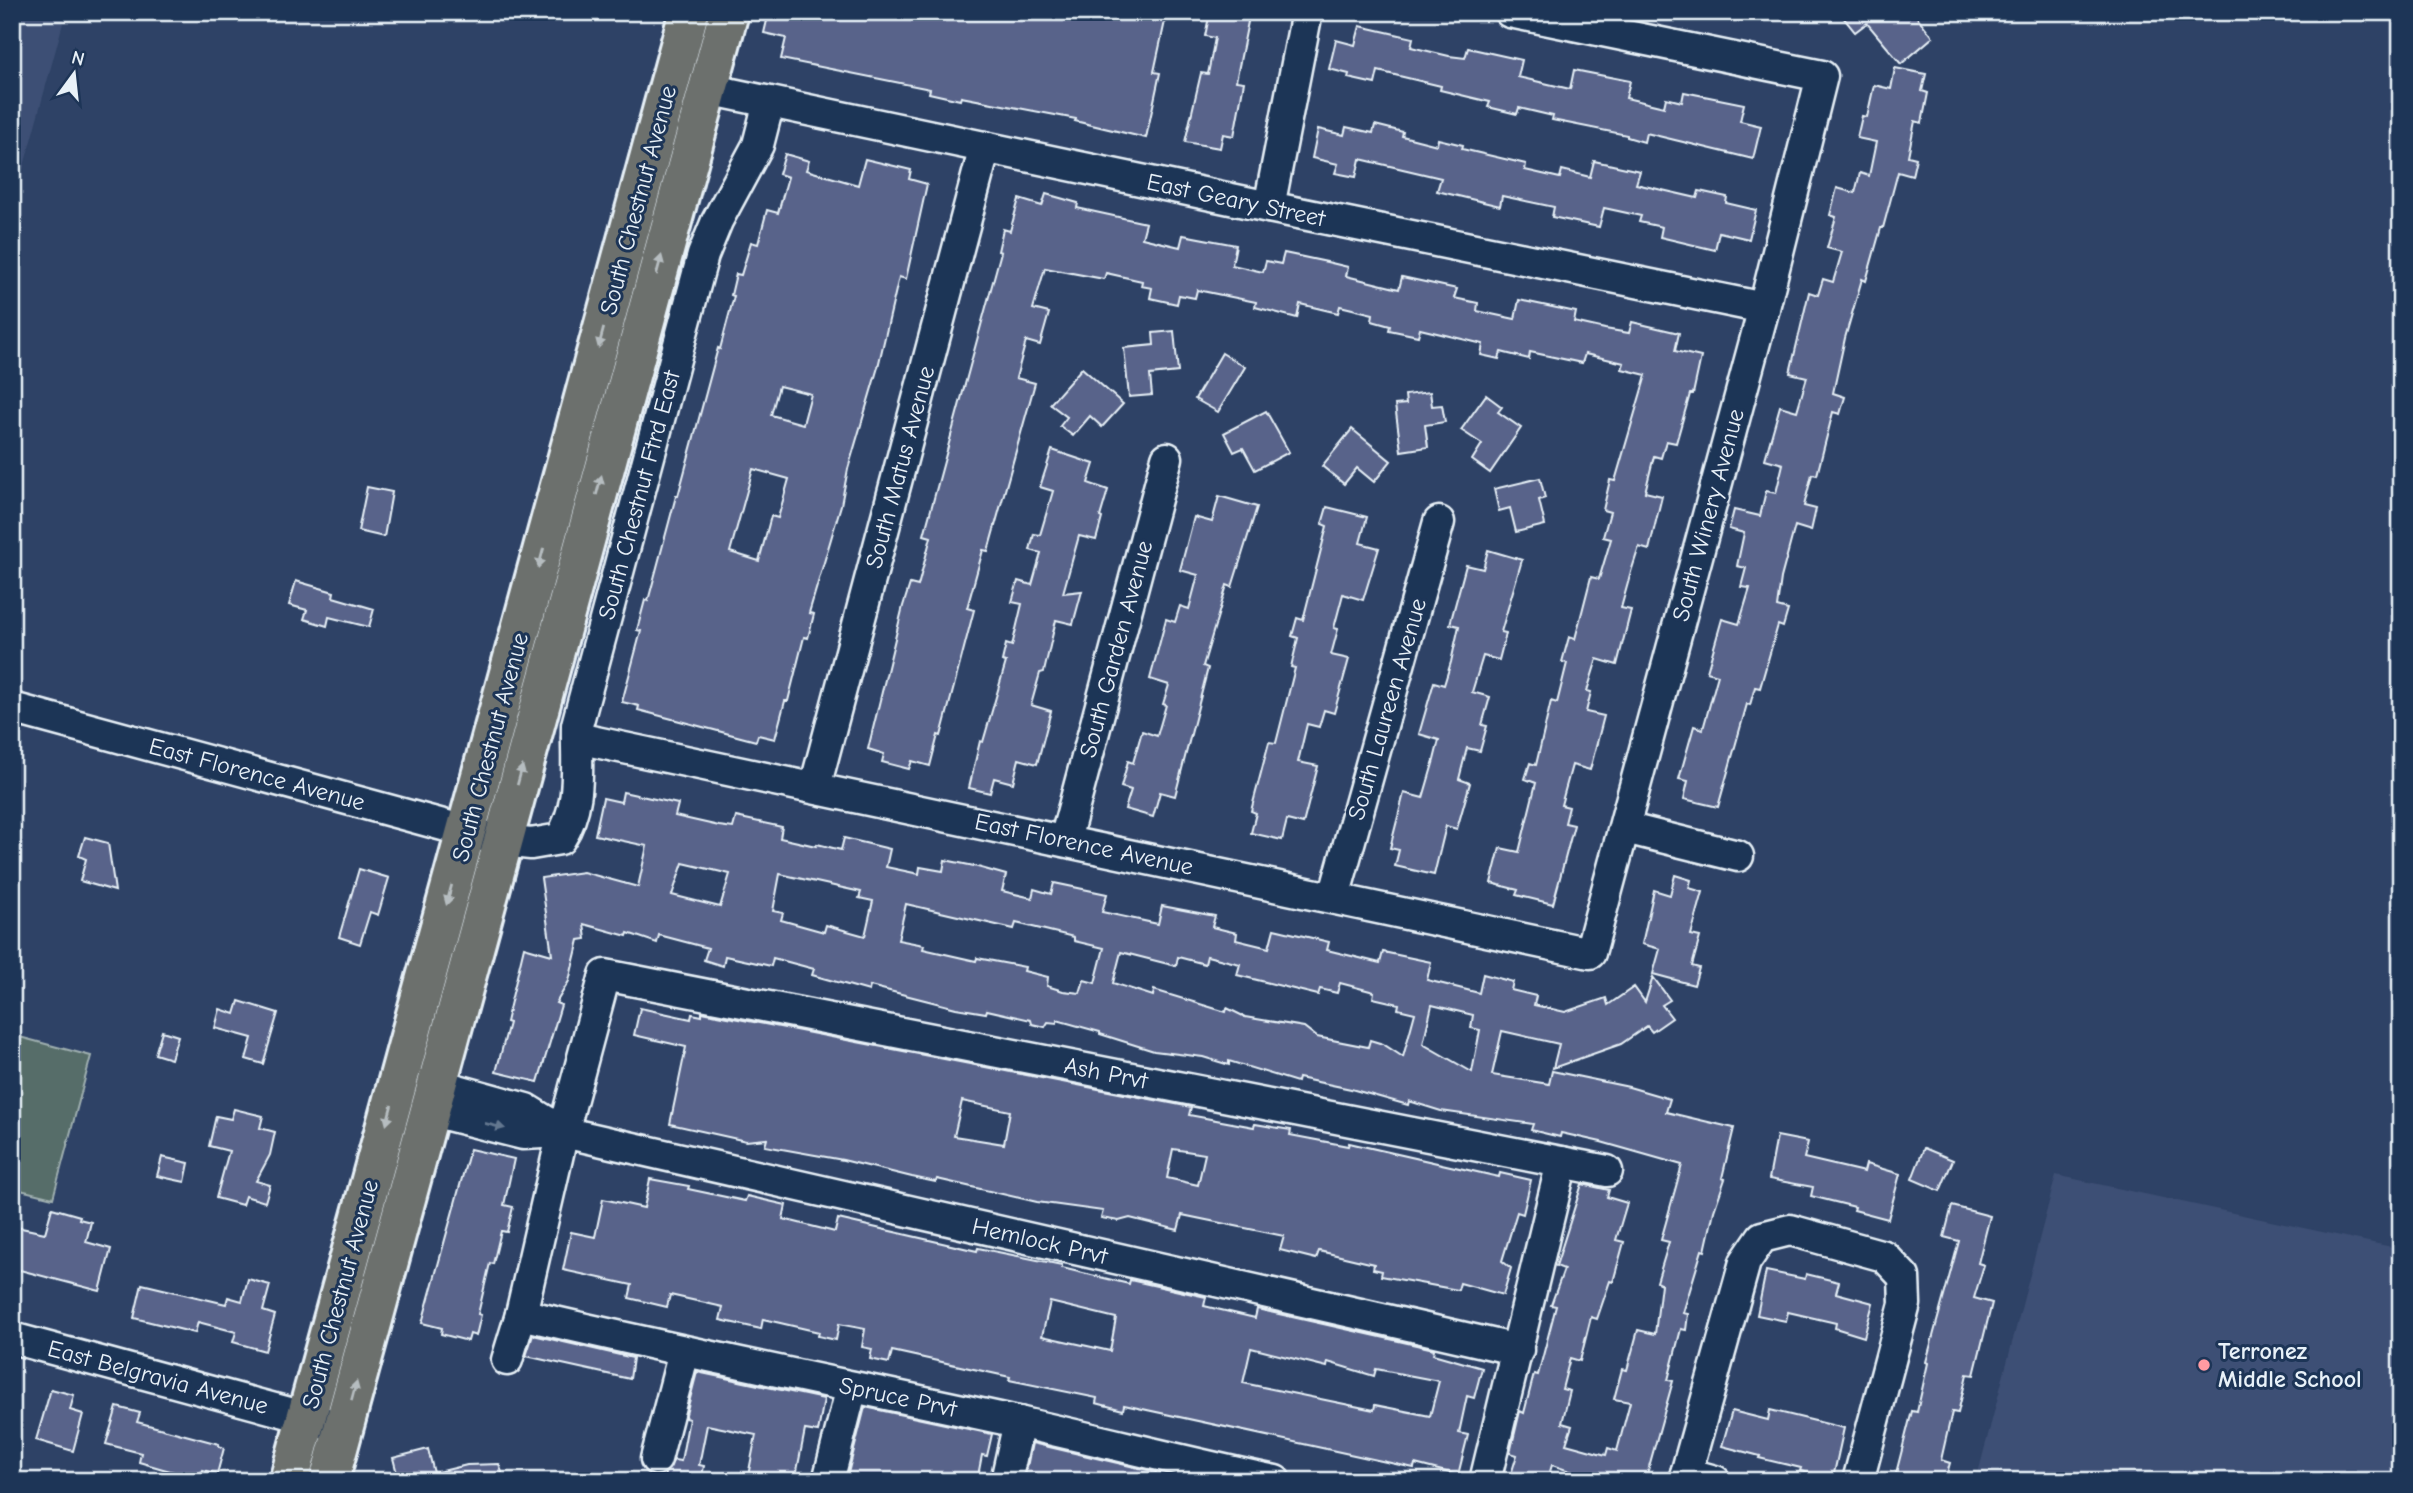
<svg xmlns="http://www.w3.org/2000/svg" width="2413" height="1493" font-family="'Comic Neue',sans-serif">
<rect width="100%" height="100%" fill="#2e4266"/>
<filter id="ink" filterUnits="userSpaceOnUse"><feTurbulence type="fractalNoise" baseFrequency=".0143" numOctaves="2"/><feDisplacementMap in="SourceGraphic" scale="14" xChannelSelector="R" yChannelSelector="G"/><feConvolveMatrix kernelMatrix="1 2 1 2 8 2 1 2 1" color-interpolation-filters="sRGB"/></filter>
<g filter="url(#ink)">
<g fill="#3e4f74">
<path d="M12 12H66L12 210Z"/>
<path d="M2056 1175 2401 1249V1481H1976Z"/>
</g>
<path fill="#566d69" stroke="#9fafb0" stroke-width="2" d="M12 1035 91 1056 53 1198 12 1188Z"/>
<g fill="#59648a" stroke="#e8f1f8" stroke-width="2" fill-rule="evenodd">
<path d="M769 12H1167L1154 72 1160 73 1146 138 1075 121 1076 119 961 97 960 100 929 93 930 89 781 59 786 38 764 33Z"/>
<path d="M1210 12H1250L1236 81 1244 82 1234 136 1223 134 1220 148 1185 142 1201 73 1208 74 1215 38 1205 36Z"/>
<path d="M1839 12H1913L1933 37 1901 64 1867 23 1855 32Z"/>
<path d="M1360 26 1413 38 1411 47 1449 56 1465 58 1468 48 1522 60 1518 77 1570 89 1574 70 1630 81 1626 98 1664 107 1666 98 1682 102 1684 92 1744 104 1740 121 1761 126 1753 159 1646 133 1644 142 1627 137V135L1552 120 1553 116 1519 108 1517 114 1488 107 1490 102 1440 90 1441 86 1378 71 1375 84 1348 78 1349 74 1329 69 1336 40 1355 45Z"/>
<path d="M1895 68 1926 74 1922 91 1928 93 1922 123 1915 121 1908 156 1916 158 1912 176 1898 172 1883 228H1881L1866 281 1862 279 1845 338 1833 393 1845 397 1840 414 1833 412 1817 475 1812 474 1804 506 1816 509 1811 531 1795 526 1781 578 1777 607 1788 610 1783 627 1778 625 1760 688 1755 687 1750 705 1747 704 1718 807 1684 799 1688 781 1679 779 1694 726 1703 729 1718 675 1707 672 1722 619 1739 624 1750 588 1741 587 1746 568 1737 566 1744 533 1729 529 1734 510 1760 516 1766 491 1776 493 1783 464 1765 459 1780 406 1797 411 1807 377 1790 373 1809 292 1818 295 1823 279 1833 282 1842 252 1827 248 1836 217 1830 215 1837 188 1855 193 1860 173 1869 176 1876 142 1857 138 1862 116 1867 117 1874 85 1891 89Z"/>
<path d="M1375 125 1403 132 1402 136 1437 145 1438 139 1463 145 1462 149 1526 164 1525 170 1560 178 1562 170 1590 177 1594 161 1640 171 1636 184 1697 198 1699 191 1727 197 1726 203 1756 210 1749 239 1719 232 1715 250 1660 237 1662 227 1639 222 1641 216 1604 208 1599 227 1552 217 1554 207 1502 196 1500 206 1437 191 1441 178 1360 159 1356 177 1335 173 1338 164 1312 158 1318 129 1344 135 1346 127 1373 133Z"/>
<path d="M785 154 809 161 806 170 858 185 865 159 911 170 909 179 927 184 906 279 899 277 878 367 848 469 841 505 809 613 814 614 808 638 804 637 788 701H785L775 739 758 735 756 741 638 710 639 706 622 702 641 631 637 630 645 600 648 601 676 496H678L718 348 720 349 734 296 731 295 736 274 741 275 751 242 758 244 767 210 778 213 788 177 779 174ZM779 386 811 394 803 424 771 415ZM753 469 789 479 778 518 771 516 759 561 730 552Z"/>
<path d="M1046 194 1078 203 1077 208 1146 223 1142 238 1180 247 1183 235 1236 245 1232 265 1263 272 1266 261 1281 264 1284 253 1327 262 1348 267 1346 276 1399 289 1402 277 1457 289 1454 298 1478 303 1477 311 1515 319 1519 300 1576 312 1574 322 1605 329 1629 333 1632 322 1679 333 1675 351 1701 357 1693 394H1690L1676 443 1666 441 1661 458 1654 456 1645 492 1662 496 1649 550 1639 547 1631 572 1621 608 1631 610 1617 665 1597 659 1587 691 1591 692 1586 712 1604 716 1590 770 1572 765 1561 805 1569 807 1565 823 1574 825 1553 904 1516 895 1518 890 1491 883 1500 848 1519 852 1536 783 1525 779 1530 763 1536 765 1551 701 1557 703 1567 663 1562 662 1569 637 1575 639 1591 577 1599 579 1611 539 1603 537 1610 512 1603 510 1610 480 1615 481 1646 375 1622 369 1624 363 1585 354 1582 363 1530 352 1529 359 1501 352 1499 359 1481 355 1483 344 1420 329 1418 336 1389 330 1390 326 1372 321 1373 314 1340 306 1338 313 1300 304 1297 318 1255 307 1256 302 1197 290 1195 298 1179 295 1177 304 1150 298 1152 288 1141 286 1142 281 1106 273 1104 279 1045 268 1033 309 1049 313 1040 345 1026 341 1016 378 1035 383 988 551 983 550 967 608 974 610 941 736 938 735 930 766 912 761 909 769 882 762 884 754 868 749 903 606 910 584 918 586 931 537 924 535 1001 252 998 251 1003 229 1010 231 1019 199 1042 206Z"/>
<path d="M1174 331 1178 372 1150 375 1152 395 1129 397 1124 348 1154 345 1153 333Z"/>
<path d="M1222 353 1245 367 1218 412 1195 399Z"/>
<path d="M1082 368 1123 404 1102 427 1090 416 1073 436 1060 426 1067 417 1050 404Z"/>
<path d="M1430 392 1432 406 1442 405 1445 422 1425 425 1428 447 1401 451 1395 405 1406 404 1405 395Z"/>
<path d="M1486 395 1502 407 1498 412 1521 428 1490 473 1472 460 1482 444 1461 430Z"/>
<path d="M1266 411 1289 452 1255 470 1243 448 1234 452 1224 433Z"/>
<path d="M1352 429 1391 461 1374 482 1357 468 1344 484 1322 466Z"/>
<path d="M1052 450 1094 464 1088 483 1108 490 1100 517 1102 518 1096 540 1079 536 1063 593 1082 591 1073 624 1056 620 1044 672 1040 673 1031 705 1051 711 1037 764 1019 759 1013 783 994 778 990 793 969 788 980 741 983 742 1006 662 1002 661 1006 644 1012 646 1022 604 1012 602 1018 581 1032 585 1041 553 1030 550 1034 534 1040 535 1053 491 1040 487Z"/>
<path d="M1540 478 1545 498 1539 500 1545 525 1516 532 1510 508 1499 511 1494 489Z"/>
<path d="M367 487 392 492 384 537 358 531Z"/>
<path d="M1219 496 1257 507 1232 587 1227 585 1203 666 1208 668 1175 796 1160 792 1153 817 1125 809 1131 790 1121 787 1128 761 1133 763 1142 731 1157 736 1166 705 1163 704 1169 685 1150 679 1166 619 1175 622 1180 606 1189 609 1198 575 1180 570 1194 517 1212 522Z"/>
<path d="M1327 507 1367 517 1360 543 1379 548 1363 600 1343 594 1334 628 1338 629 1331 655 1349 659 1334 713 1324 710 1319 727 1307 724 1298 762 1318 766 1303 824 1287 820 1282 840 1251 833 1256 813 1251 811 1269 742 1276 743 1295 668 1291 667 1298 638 1292 636 1297 618 1303 620 1327 526 1322 524Z"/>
<path d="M1488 550 1522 560 1501 632 1506 633 1499 660 1483 656 1472 692 1490 697 1482 725 1487 726 1480 751 1467 748 1459 779 1470 783 1457 829 1446 826 1434 875 1395 866 1399 850 1390 848 1404 793 1423 798 1434 760 1439 740 1419 734 1434 682 1444 685 1451 662 1459 626 1450 624 1466 565 1483 569Z"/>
<path d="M296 581 334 592 333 597 374 609 369 627 329 617 327 626 304 619 307 610 289 605Z"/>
<path d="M623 792 678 804 675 816 719 826 733 828 736 817 782 827 780 838 816 846 817 844 841 850 844 838 890 849 886 867 919 874 920 867 943 871 945 860 974 866 1006 875 1002 891 1032 898 1034 889 1051 894 1054 883 1107 894 1102 912 1158 924 1162 906 1215 916 1212 927 1237 933 1236 940 1269 948 1274 929 1329 942 1327 950 1380 963 1383 952 1431 962 1427 980 1479 993 1483 974 1513 982 1511 990 1536 996 1534 1005 1565 1012 1606 998 1608 1005 1634 987 1645 1002 1653 977 1670 1000 1662 1005 1672 1018 1652 1032 1647 1026 1621 1044 1553 1068 1559 1044 1502 1031 1492 1075 1549 1084 1552 1071 1629 1087 1670 1099 1666 1112 1734 1128 1722 1178 1725 1179 1714 1211 1705 1251 1702 1250 1683 1313 1688 1314 1686 1330 1681 1329 1668 1380 1673 1381 1645 1481H1599L1552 1465 1547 1481H1509L1517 1455 1510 1453 1520 1411 1524 1413 1534 1374 1538 1375 1556 1306 1551 1305 1564 1269 1556 1266 1582 1184 1609 1190 1607 1197 1627 1203 1616 1240 1624 1242 1613 1282 1610 1281 1597 1319 1591 1317 1580 1361 1570 1358 1562 1389 1570 1391 1562 1423 1572 1426 1566 1444 1606 1455 1608 1448 1617 1451 1630 1402 1614 1399 1622 1369 1627 1370 1638 1330 1655 1334 1661 1284 1657 1282 1669 1242 1661 1240 1682 1165 1601 1142 1561 1133 1560 1137 1531 1130 1533 1124 1441 1111 1409 1101 1408 1105 1351 1089 1298 1078 1297 1082 1229 1061V1065L1203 1057 1154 1051 1100 1034V1032L1057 1020V1023L1048 1022 1045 1027 1032 1024 1031 1020 987 1010 986 1013 956 1008 870 986 869 991 812 975 814 969 773 958 771 966 725 956 723 966 704 960 708 948 659 935 657 943 628 933 627 936 584 924 586 939 579 940 569 981 556 1003 561 1005 538 1082 496 1072 509 1023 506 1022 524 947 552 955 541 878 583 872 638 887 647 846 595 835 603 798 621 802ZM683 863 730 874 720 907 672 895ZM780 874 861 892 859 898 873 901 865 936 826 925 824 932 781 920 783 913 773 911ZM906 904 1014 929 1016 923 1074 937V941L1104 948 1095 983 1084 980 1080 993 1063 991 1047 986 1048 977 1024 971 1025 967 977 958 976 961 923 949 924 945 898 940ZM1121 952 1176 966 1178 957 1205 964 1207 956 1240 964 1237 975 1318 995 1320 989 1337 993 1340 983 1374 992 1373 998 1399 1004 1398 1009 1415 1013 1403 1057 1383 1044 1370 1040 1368 1047 1317 1037 1304 1027 1245 1017 1227 1008 1226 1012 1154 990 1153 996 1113 983ZM1432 1005 1473 1015 1471 1028 1480 1030 1472 1072 1423 1044Z"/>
<path d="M85 837 108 843 115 891 80 881 86 859 79 856Z"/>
<path d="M359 869 389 878 378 915 370 912 360 944 339 937Z"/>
<path d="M1675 875 1691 880 1689 888 1703 892 1691 935 1700 937 1692 966 1699 968 1694 985 1653 974 1660 949 1642 944 1654 890 1670 895Z"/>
<path d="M239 1001 278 1013 263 1064 246 1059 252 1038 215 1028 220 1009 235 1014Z"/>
<path d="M640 1008 691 1019 692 1014 702 1016V1012L1191 1107 1189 1115 1254 1127 1255 1124 1291 1130 1290 1135 1348 1146 1349 1143 1499 1177 1500 1173 1531 1180 1523 1214 1517 1212 1502 1261 1511 1268 1503 1295 1460 1283 1458 1290 1381 1276 1382 1271 1373 1269 1374 1264 1319 1251 1316 1259 1280 1250 1284 1236 1182 1215 1178 1230 1130 1218 1119 1221 1101 1218 1103 1211 1037 1202 937 1179 936 1182 912 1177 843 1160 765 1146 767 1139 746 1141 670 1124 686 1047 634 1035ZM962 1101 1010 1111 1004 1144 954 1136ZM1173 1149 1205 1154 1198 1185 1167 1178Z"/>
<path d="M162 1031 178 1036 171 1059 155 1054Z"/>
<path d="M234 1109 263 1116 260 1128 275 1132 270 1155 256 1181 270 1185 265 1202 245 1196 242 1205 216 1198 229 1151 209 1146 216 1116 231 1119Z"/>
<path d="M1777 1136 1808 1142 1804 1158 1864 1172 1866 1164 1900 1174 1888 1219 1854 1210 1855 1207 1811 1196 1813 1187 1769 1179Z"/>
<path d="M1924 1148 1953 1160 1940 1191 1912 1179Z"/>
<path d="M470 1149 514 1159 504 1205 513 1207 507 1232 501 1231 493 1264 490 1263 478 1314 481 1315 476 1336 470 1334 468 1341 441 1334 442 1328 422 1323Z"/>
<path d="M162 1157 189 1163 185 1182 157 1176Z"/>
<path d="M650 1179 689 1186 688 1189 745 1201 747 1196 786 1205 783 1219 835 1232 838 1219 977 1251 978 1248 1062 1265V1268L1129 1284 1130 1280 1206 1297 1204 1306 1255 1318 1257 1309 1434 1349 1433 1354 1482 1368 1474 1398 1467 1396 1459 1433 1468 1435 1458 1475 1415 1464 1414 1468 1124 1405 1123 1410 1096 1403 1097 1398 1009 1380 1010 1377 892 1351 889 1363 870 1359 872 1349 862 1347 865 1329 839 1324 836 1340 818 1336 819 1332 763 1319 761 1329 720 1320 723 1307 670 1295 667 1307 629 1298 632 1285 563 1270 571 1232 595 1237 603 1199 644 1208ZM1050 1302 1116 1318 1110 1351 1042 1336ZM1251 1348 1327 1367 1328 1362 1374 1376 1376 1369 1439 1381 1430 1416 1375 1405 1374 1410 1243 1383Z"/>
<path d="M1952 1206 1990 1216 1978 1263 1984 1265 1974 1298 1992 1303 1974 1375 1967 1374 1958 1413 1952 1412 1941 1460 1950 1463 1945 1481H1894L1912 1411 1917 1412 1928 1363 1926 1362 1959 1241 1944 1237Z"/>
<path d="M52 1208 80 1216 79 1219 91 1222 86 1242 111 1249 100 1291 12 1268V1226L45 1233Z"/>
<path d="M1766 1271 1805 1279 1806 1274 1839 1282 1836 1293 1873 1303 1864 1337 1835 1328 1836 1323 1788 1312 1786 1321 1757 1315Z"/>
<path d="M248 1279 270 1285 263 1311 275 1315 265 1351 233 1342 236 1332 198 1322 195 1333 134 1318 142 1284 226 1304 228 1297 242 1301Z"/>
<path d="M533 1335 633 1358 630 1379 526 1356Z"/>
<path d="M697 1372 824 1399 818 1432 805 1430 795 1481H747L756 1435 707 1425 699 1465 704 1466 701 1481H664L665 1473 674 1460 681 1461 689 1419 685 1418Z"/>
<path d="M51 1389 74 1395 70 1410 83 1414 73 1451 36 1440Z"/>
<path d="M117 1407 140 1413 137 1422 219 1444V1446L224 1448 217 1474 203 1470 200 1479 163 1469 139 1462 141 1453 106 1444Z"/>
<path d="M865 1407 992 1434 987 1456 982 1455 977 1481H846Z"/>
<path d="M1770 1410 1844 1428 1833 1478 1800 1471 1801 1468 1759 1458 1760 1456 1722 1446 1732 1411 1768 1420Z"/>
<path d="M1032 1443 1156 1472 1154 1481H1024Z"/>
<path d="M428 1449 434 1473 467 1465 499 1464 505 1481H399L393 1458Z"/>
</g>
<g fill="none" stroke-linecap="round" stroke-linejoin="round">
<defs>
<g id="minor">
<path d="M708 89 1269 207 1764 308"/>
<path d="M1269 207 1307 12"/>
<path d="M12 708 502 841 531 844 560 839C583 804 576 766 577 725L703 255 717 221 758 145 769 102"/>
<path d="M577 738 1590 953 1764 308 1822 76 1510 12"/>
<path d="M815 787 985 147"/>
<path d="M1625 828 1738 856"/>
<path d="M1065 840 1167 458"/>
<path d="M1334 897 1439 522"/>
<path d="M436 1084 526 1109 563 1132"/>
<path d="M428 1110 523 1134 563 1132 1518 1350"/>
<path d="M521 1314C686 1353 852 1386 1018 1422 1104 1441 1189 1463 1275 1481"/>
<path d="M12 1338 326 1423"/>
<path d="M507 1360 521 1314 563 1132 605 975 1607 1171"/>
<path d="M656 1459 684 1352"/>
<path d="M1686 1473 1715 1481"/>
<path d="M828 1481 852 1387"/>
<path d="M1006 1481 1019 1422"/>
<path d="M1485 1481 1562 1162"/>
<path d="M1684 1481 1745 1262 1762 1237 1790 1230 1884 1256 1904 1277 1905 1304 1858 1481"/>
</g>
<g id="major">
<path d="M289 1481 689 12"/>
<path d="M329 1481 729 12"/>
</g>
</defs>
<use href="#minor" stroke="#e8f1f8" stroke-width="35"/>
<use href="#major" stroke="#e8f1f8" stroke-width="44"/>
<use href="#minor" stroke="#1d3557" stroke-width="30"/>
<use href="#major" stroke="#6c706d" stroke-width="38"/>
<path stroke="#e8f1f8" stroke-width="5" stroke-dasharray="10 5" stroke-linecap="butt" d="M2399 12 2401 13"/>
</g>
<defs><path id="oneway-solid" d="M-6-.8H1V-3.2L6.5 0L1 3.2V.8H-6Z" transform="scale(1.75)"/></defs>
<g fill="#b6bdc0">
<use href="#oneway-solid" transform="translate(659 265) rotate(-75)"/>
<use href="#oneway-solid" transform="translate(601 338) rotate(105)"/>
<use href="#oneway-solid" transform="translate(599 485) rotate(-75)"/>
<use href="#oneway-solid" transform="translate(541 558) rotate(105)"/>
<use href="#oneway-solid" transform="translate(520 775) rotate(-75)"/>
<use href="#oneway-solid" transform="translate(449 895) rotate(105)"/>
<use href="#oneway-solid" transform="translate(389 1115) rotate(105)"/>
<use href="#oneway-solid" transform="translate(354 1391) rotate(-75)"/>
</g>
<use fill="#64778f" href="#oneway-solid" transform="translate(495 1126) rotate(14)"/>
</g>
<circle fill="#ff9aa2" stroke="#1d3557" stroke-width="2.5" cx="2204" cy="1365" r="7"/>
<g text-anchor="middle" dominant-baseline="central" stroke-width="6" stroke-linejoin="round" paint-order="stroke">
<g font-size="24" fill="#e8f1f8" stroke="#1d3557">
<text transform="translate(638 200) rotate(-75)">South Chestnut Avenue</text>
<text transform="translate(1236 200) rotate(12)">East Geary Street</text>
<text transform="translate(900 467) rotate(-75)">South Matus Avenue</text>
<text transform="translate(639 495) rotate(-75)">South Chestnut Ftrd East</text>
<text transform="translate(1708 515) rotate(-75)">South Winery Avenue</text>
<text transform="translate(1116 649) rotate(-75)">South Garden Avenue</text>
<text transform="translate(1387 709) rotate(-74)">South Laureen Avenue</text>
<text transform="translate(490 747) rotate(-75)">South Chestnut Avenue</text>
<text transform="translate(257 774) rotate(15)">East Florence Avenue</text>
<text transform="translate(1084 844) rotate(12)">East Florence Avenue</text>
<text transform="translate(1106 1073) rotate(11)">Ash Prvt</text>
<text transform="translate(1040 1241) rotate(13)">Hemlock Prvt</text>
<text transform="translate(340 1294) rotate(-75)">South Chestnut Avenue</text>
<text transform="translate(158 1377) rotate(15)">East Belgravia Avenue</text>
<text transform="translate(898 1397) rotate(12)">Spruce Prvt</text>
</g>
<g font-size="24" font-weight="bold" fill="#e8f1f8" stroke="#1d3557" text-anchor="start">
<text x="2218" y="1351">Terronez<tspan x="2218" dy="28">Middle School</tspan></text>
</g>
</g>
<rect width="2413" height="1493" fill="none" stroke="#1d3557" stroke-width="42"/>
<rect x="21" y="21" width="2371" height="1451" fill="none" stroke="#e8f1f8" stroke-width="2.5" filter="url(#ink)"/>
<g transform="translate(74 74) rotate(15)" stroke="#1d3557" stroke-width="5" paint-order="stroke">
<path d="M0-5L12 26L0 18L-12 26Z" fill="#e8f1f8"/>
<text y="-10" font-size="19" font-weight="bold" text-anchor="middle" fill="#e8f1f8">N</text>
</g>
</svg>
